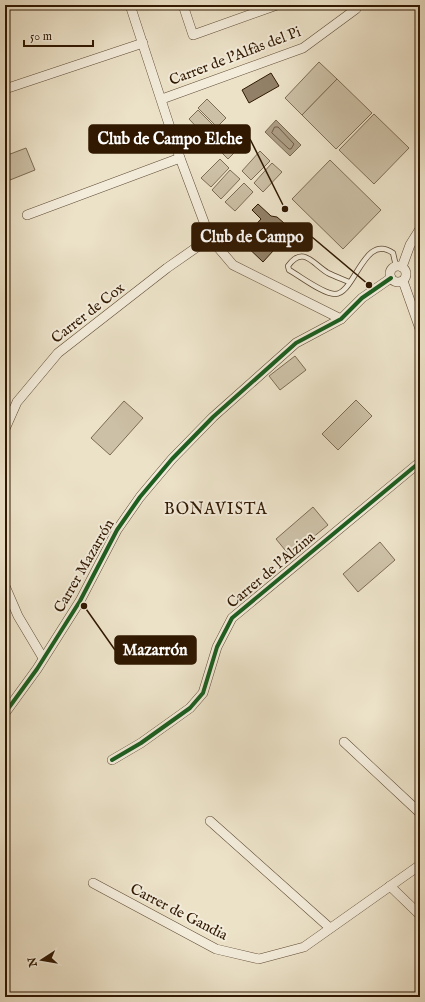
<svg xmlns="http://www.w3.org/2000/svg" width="425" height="1002" font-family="'IM FELL English',serif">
<rect width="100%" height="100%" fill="#ece2c8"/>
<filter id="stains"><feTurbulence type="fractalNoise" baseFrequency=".005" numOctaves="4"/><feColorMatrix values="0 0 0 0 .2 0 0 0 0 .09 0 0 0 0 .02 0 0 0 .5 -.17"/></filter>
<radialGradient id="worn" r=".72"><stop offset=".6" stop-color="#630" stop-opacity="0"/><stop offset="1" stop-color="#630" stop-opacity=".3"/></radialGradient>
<g fill="#ccc0a6" stroke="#7e6c54">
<path d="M319 62 337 79 302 115 285 98Z"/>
<path d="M337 79 372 113 336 149 302 115Z"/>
<path d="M207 99 226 118 217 127 198 108Z"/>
<path d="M198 110 217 129 207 138 189 119Z"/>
<path d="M374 114 409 148 374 184 339 150Z"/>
<path d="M218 131 237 150 228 159 209 140Z"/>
<path d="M26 148 35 170 5 182V156Z"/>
<path d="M260 151 270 161 251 180 242 171Z"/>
<path d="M220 159 229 168 211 187 201 178Z"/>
<path d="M330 160 381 210 343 249 292 199Z"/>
<path d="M272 163 282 172 263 192 254 183Z"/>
<path d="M230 170 240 179 221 199 212 190Z"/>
<path d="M244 183 253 192 235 211 225 202Z"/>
<path d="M295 356 306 370 280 390 269 376Z"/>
<path d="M356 400 372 416 338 450 322 434Z"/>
<path d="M124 401 143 418 110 455 91 438Z"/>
<path d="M313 507 328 525 290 556 276 539Z"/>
<path d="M380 542 395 560 358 592 343 574Z"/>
</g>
<path fill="#ac9d84" stroke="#7a6850" d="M276 120 301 145 290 156 265 132Z"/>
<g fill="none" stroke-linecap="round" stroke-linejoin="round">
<path stroke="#6e5a42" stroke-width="1" d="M275 127H278L294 144 291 149H289L272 133Z"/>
</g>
<g fill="#928168" stroke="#301801">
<path d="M271 73 279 86 249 103 242 90Z"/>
<path d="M258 204 271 216 277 217 284 223 292 247 284 239 263 262 241 241 261 219 252 210Z"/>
</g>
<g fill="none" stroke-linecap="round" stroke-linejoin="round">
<defs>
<path id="service" d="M349 282C342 279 334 276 328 273 313 264 303 245 288 266L289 270C300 276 323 294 335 294 355 294 364 232 393 253L396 266"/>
<g id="minor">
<path d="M130 5 180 158 210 238 233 265 341 319"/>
<path d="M183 5 193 35 277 5"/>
<path d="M5 89 143 43"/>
<path d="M162 99 303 48 356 9 353 5"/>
<path d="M27 215 180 158"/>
<circle cx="398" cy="274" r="8"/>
<path d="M402 267 410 245 420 229"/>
<path d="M403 281 420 329"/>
<path d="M5 429 17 402 58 353 167 268 210 238"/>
<path d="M5 586 18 616 43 658"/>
<path d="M5 713 37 669 80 601 117 530 140 497 172 459 213 417 296 343 341 319 362 298 391 278"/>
<path d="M344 742 420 813"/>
<path d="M112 760 141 743 190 708 203 693 217 647 232 618 420 462"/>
<path d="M210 821 330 928"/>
<path d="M93 883 216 949 259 959 304 947 420 865"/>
<path d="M390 886 420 915"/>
</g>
</defs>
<use href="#service" stroke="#5f4a33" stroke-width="6"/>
<use href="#minor" stroke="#5f4a33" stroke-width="10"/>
<use href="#service" stroke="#f3ecdb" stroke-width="4.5"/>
<use href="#minor" stroke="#f3ecdb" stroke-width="9"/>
<defs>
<g id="cycleway">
<path d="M5 713 37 669 80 601 117 530 140 497 172 459 213 417 296 343 341 319 362 298 391 278"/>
<path d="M112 760 141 743 190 708 203 693 217 647 232 618 420 462"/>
</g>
</defs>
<use href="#cycleway" stroke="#f3ecdb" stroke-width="6"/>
<use href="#cycleway" stroke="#1b5e20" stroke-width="4"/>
</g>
<g text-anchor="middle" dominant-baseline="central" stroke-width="4" stroke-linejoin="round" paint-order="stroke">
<g font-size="15" fill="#301801" stroke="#f3ecdb">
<text transform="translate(235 56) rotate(-21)">Carrer de l'Alfàs del Pi</text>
<text transform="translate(88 313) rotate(-38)">Carrer de Cox</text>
<text transform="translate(84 566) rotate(-60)">Carrer Mazarrón</text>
<text transform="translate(271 570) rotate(-40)">Carrer de l'Alzina</text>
<text transform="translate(179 912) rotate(27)">Carrer de Gandia</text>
</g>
<g font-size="16" letter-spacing="1" fill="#301801" stroke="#f3ecdb">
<text x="216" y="510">BONAVISTA</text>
</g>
</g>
<path fill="none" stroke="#301801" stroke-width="1.5" d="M285 209L250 139M369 285L312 237M84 606L115 650"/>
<g fill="#301801" stroke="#f3ecdb" stroke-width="1.5">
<circle cx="285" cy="209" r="4"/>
<circle cx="369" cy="285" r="4"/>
<circle cx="84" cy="606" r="4"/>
</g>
<g fill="#301801" stroke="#301801" stroke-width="1.5">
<rect x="89" y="125" width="161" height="28" rx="4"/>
<rect x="192" y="223" width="120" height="28" rx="4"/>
<rect x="115" y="636" width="81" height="28" rx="4"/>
</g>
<g font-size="16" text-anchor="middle" font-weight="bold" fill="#fff">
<text x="170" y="144">Club de Campo Elche</text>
<text x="252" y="242">Club de Campo</text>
<text x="155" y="655">Mazarrón</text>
</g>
<rect width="425" height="1002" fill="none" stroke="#ece2c8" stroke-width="20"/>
<rect x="6" y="6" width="413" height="990" fill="none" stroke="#301801" stroke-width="2"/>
<rect x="10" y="10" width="405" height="982" fill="none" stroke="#301801"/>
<g transform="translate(42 960) rotate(258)" stroke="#f3ecdb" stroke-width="3" paint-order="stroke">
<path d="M0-3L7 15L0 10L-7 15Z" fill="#301801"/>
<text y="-6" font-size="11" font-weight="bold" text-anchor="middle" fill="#301801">N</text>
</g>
<path d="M24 40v6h69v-6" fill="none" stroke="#301801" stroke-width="2"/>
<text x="30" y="40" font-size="12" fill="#301801" stroke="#f3ecdb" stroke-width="3" paint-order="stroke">50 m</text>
<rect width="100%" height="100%" filter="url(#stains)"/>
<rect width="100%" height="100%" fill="url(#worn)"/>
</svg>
